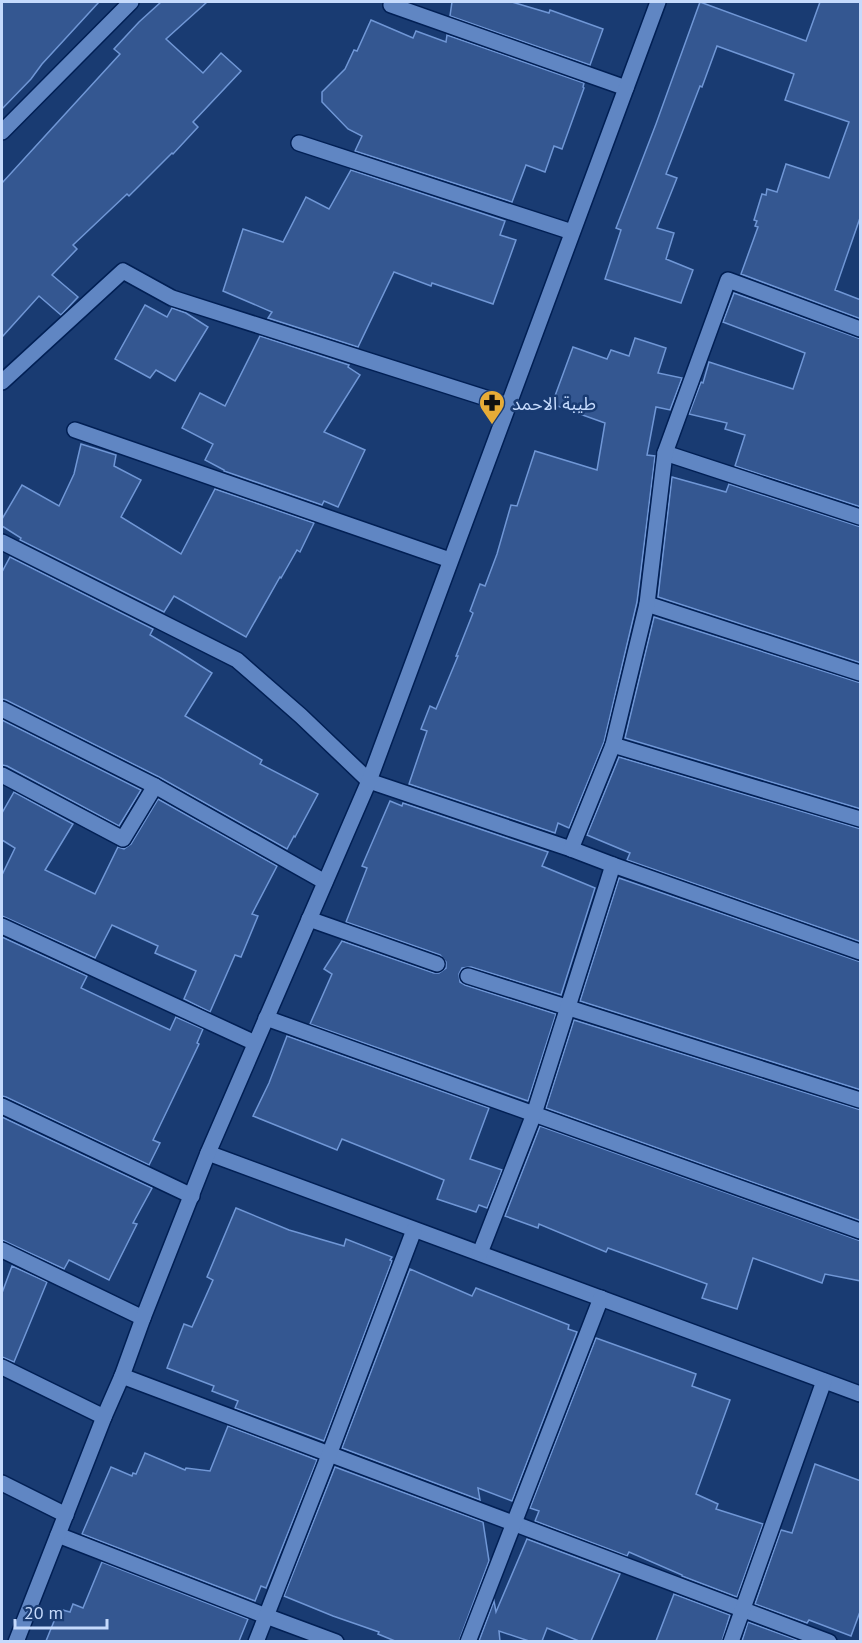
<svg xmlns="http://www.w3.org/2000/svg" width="862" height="1643" font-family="'PT Sans','Noto Sans Arabic',sans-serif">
<rect width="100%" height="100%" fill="#193b72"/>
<g fill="#345791" stroke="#7097d6" stroke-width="1.5">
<path d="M2 2H99L42 64 31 79 2 109Z"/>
<path d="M161 2H207L166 39 203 73 221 53 241 71 193 122 198 127 173 154 172 153 129 196 127 194 73 245 77 249 52 275 78 297 61 315 39 296 2 337V183L120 54 114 49 139 22Z"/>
<path d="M452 2H512L549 13 550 10 603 29 590 65 450 16Z"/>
<path d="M700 2 806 41 820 2H861V215L835 290 861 300V319L741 274 758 227 755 226 757 221 754 220 762 194 766 195 767 189 777 192 786 164 829 178 849 122 785 100 794 74 717 46 702 87 700 86 666 174 677 178 657 228 674 233 666 259 693 270 681 303 605 279 621 230 616 228 656 124Z"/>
<path d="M371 20 413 38 416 31 446 42 447 35 584 83 583 87 584 88 562 149 554 146 545 172 526 165 512 202 355 151 362 136 348 129 322 102V92L345 69 354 50 357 51Z"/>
<path d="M351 170 505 221 500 235 516 240 493 304 432 283 431 286 394 272 358 347 268 318 272 312 223 291 243 229 283 242 306 197 329 209Z"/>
<path d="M734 293 861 339V507L735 466 745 435 725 429 727 423 689 414 701 382 703 383 709 362 793 389 805 353 723 322Z"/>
<path d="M145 305 167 317 172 308 186 313 208 327 175 381 156 370 150 378 115 359Z"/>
<path d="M260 336 349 365 348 367 360 375 324 432 365 450 338 507 324 501 322 505 224 471V470L205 460 213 444 182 428 200 393 225 406Z"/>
<path d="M635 338 666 348 658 373 682 378 670 410 656 407 647 455 655 456 637 602 604 742 569 828 558 823 555 833 409 784 427 731 421 729 430 706 436 709 458 656H456L473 613 470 611 480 584 485 586 497 554 511 505 517 506 535 451 597 470 605 423 552 404 573 347 607 359 611 350 629 356Z"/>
<path d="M81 444 116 455 114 466 141 480 121 517 181 554 215 489 314 523 300 552 297 550 281 578 280 577 246 637 174 596 164 612 20 540 21 538 2 526V519L22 485 59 506 74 474Z"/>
<path d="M672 477 726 492 729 484 861 527V663L658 597Z"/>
<path d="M10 557 153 629 150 635 179 652 212 673 185 716 262 760 260 764 318 794 295 837 294 836 287 849 159 777 6 700 2 699V572Z"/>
<path d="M654 617 861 683V809L625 738Z"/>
<path d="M2 720 141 790 119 826 7 766 2 765Z"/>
<path d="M619 757 861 829V942L627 860 630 853 587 835Z"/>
<path d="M14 792 73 824 45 870 95 894 118 847 124 849 131 844 158 799 277 866 252 914 258 916 241 957 235 955 210 1012 184 999 196 971 155 953 158 946 112 925 95 958 2 916V875L15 848 2 840V813Z"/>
<path d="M390 801 402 806 403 803 548 852 542 866 595 888 561 995 471 967 462 968 459 974 460 982 465 985 556 1014 528 1101 310 1024 332 974 324 969 342 941 434 973H439L446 968V962L440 955 346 922 367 868 362 866Z"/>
<path d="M619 878 861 962V1090L580 1001Z"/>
<path d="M2 937 87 976 81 988 170 1030 176 1017 203 1029 197 1043 199 1044 153 1140 160 1143 149 1165 6 1097 2 1096Z"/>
<path d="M574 1020 861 1110V1221L546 1108Z"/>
<path d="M287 1036 489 1108 470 1159 502 1170 487 1208 479 1205 476 1212 437 1199 444 1180 342 1139 337 1150 253 1116 269 1083Z"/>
<path d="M2 1117 152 1188 133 1223 137 1224 109 1280 69 1260 64 1269 2 1240Z"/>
<path d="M540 1126 861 1241V1281L825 1274 822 1283 753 1258 737 1309 702 1298 707 1284 608 1248 606 1252 539 1224 538 1228 505 1216Z"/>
<path d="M236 1208 289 1230 344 1246 346 1239 392 1257 390 1260 392 1261 324 1441 235 1408 238 1401 212 1391 214 1386 167 1368 184 1324 192 1327 213 1280 207 1277Z"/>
<path d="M12 1266 47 1282 14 1362 2 1357V1293Z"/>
<path d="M410 1269 472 1296 476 1288 569 1325 568 1329 577 1332 512 1501 478 1488 480 1500 342 1448Z"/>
<path d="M596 1338 696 1374 692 1386 730 1400 696 1494 718 1504 716 1509 763 1524 737 1597 682 1576V1575L629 1552 627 1556 535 1521 539 1511 530 1508Z"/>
<path d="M228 1426 317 1460 266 1588 261 1586 255 1601 82 1534 111 1467 132 1476 133 1473 136 1474 145 1453 185 1470 186 1468 210 1471Z"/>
<path d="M815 1464 861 1481V1609L851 1636 809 1620 807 1623 755 1604 781 1530 792 1533Z"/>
<path d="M335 1467 483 1522 489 1561 459 1641H395L378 1634 379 1632 333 1616 284 1596Z"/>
<path d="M527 1539 620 1574 591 1641H579L547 1628 542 1641H529L499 1631 500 1641H479L494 1601 496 1612Z"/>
<path d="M102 1562 248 1619 239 1641H46L59 1609 70 1612 73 1604 83 1608Z"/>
<path d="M674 1594 730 1615 722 1641H656Z"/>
<path d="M748 1622 800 1641H742Z"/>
</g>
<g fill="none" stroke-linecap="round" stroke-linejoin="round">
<defs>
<g id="minor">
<path d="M391 5 626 88"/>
<path d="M2 132 131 2"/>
<path d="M299 143 572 232"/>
<path d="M2 382 123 271 172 298 508 405"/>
<path d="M75 430 450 560"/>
<path d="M665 453 860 517"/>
<path d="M2 542 237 660 301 716 369 781 571 849 613 865 860 952"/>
<path d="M647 604 860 673"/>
<path d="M2 709 155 786 325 882"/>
<path d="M613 745 860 819"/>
<path d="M2 775 123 839 155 786"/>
<path d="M571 849 613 745 647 604 665 453 728 280 860 329"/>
<path d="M309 919 437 964"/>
<path d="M2 926 255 1043"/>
<path d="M468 976 860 1100"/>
<path d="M266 1018 860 1231"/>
<path d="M2 1106 192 1196"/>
<path d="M208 1153 860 1394"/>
<path d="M2 1250 143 1318"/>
<path d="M480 1253 534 1114 613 865"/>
<path d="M2 1367 104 1417"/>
<path d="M122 1376 829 1642"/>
<path d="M2 1483 66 1515"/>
<path d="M58 1535 266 1616 336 1642"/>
<path d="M256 1642 329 1455 414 1230"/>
<path d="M468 1642 601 1298"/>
<path d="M731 1642 824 1381"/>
</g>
<path id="secondary" d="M16 1642 104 1417 122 1376 143 1318 208 1153 369 781 658 2"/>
</defs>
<use href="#minor" stroke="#011f54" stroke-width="18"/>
<use href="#secondary" stroke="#011f54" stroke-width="18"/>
<use href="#minor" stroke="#6086c3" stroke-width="15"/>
<use href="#secondary" stroke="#6086c3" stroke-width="15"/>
</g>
<defs>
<symbol id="pharmacy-pin" viewBox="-11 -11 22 30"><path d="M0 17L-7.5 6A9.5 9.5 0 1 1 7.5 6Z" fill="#e7ac37" stroke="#193b72"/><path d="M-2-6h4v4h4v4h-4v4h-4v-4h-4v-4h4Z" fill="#111"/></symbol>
</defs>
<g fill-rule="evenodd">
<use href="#pharmacy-pin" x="477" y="388" width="30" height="40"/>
</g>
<g text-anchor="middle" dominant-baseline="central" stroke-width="5" stroke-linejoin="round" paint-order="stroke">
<g font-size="18" fill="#c5dafc" stroke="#193b72" text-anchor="start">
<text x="512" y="403">طيبة الاحمد</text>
</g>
</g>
<rect width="862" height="1643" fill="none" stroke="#c5dafc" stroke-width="6"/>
<path d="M15 1619v9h92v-9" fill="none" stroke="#c5dafc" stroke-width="3"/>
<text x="24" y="1619" font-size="18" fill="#c5dafc" stroke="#193b72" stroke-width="4.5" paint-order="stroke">20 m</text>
</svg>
